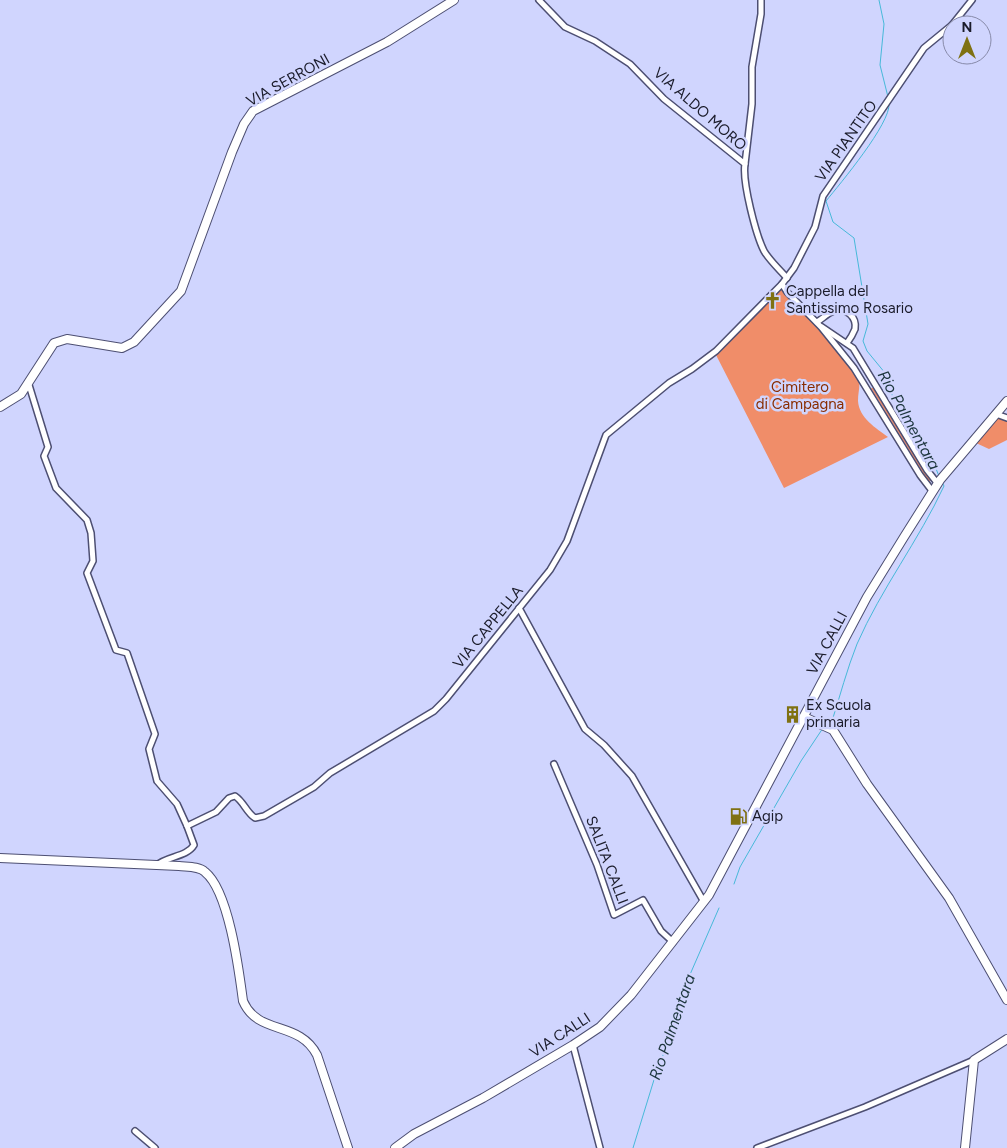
<svg xmlns="http://www.w3.org/2000/svg" width="1007" height="1148" font-family="Figtree,sans-serif">
<rect width="100%" height="100%" fill="#d0d5fe"/>
<g fill="#f08d69">
<path d="M780 288 816 326 858 377C861 386 858 391 858 401 859 418 876 428 888 437L784 488 715 353Z"/>
<path d="M871 388H873L931 481H928Z"/>
<path d="M997 418 1007 421V440L989 449 976 443Z"/>
</g>
<g fill="none" stroke-linecap="round" stroke-linejoin="round">
<g stroke="#47b9d9" stroke-width="1">
<path d="M879 0 884 24 880 65 888 97"/>
<path d="M889 104C891 123 840 184 826 201L833 222 854 238 868 324 863 341 867 351 890 379 892 395 929 452 939 476"/>
<path d="M828 724 832 721C840 696 847 669 857 644 881 589 919 540 944 486L942 482"/>
<path d="M734 884 740 867 801 761 823 728"/>
<path d="M633 1148 657 1070 676 1023 685 986 719 908"/>
</g>
<defs>
<g id="street">
<path d="M539 0 565 27 595 41 630 64 664 99 745 164C742 182 756 235 764 251 770 261 780 270 787 278"/>
<path d="M952 25 972 0"/>
<path d="M745 164 752 104V67L761 14V0"/>
<path d="M782 284 787 292 821 327 854 368 920 475 933 492"/>
<path d="M817 322C822 319 828 313 834 311 846 307 857 317 855 329 853 334 850 339 847 343"/>
<path d="M822 327 853 348 927 470 938 484"/>
<path d="M29 385 48 447 44 456 56 488 87 520 91 533 93 561 87 573 116 650 127 653 155 734 149 749 157 781 177 804 187 826"/>
<path d="M996 414 1007 418"/>
<path d="M519 608 585 729 604 745 632 776 704 902"/>
<path d="M554 764 597 865 614 915 643 900 661 931 673 942"/>
<path d="M157 865C167 856 187 857 194 845L187 826 216 812 229 798 235 796C244 802 246 812 255 818L264 816 314 787 330 773 434 711 446 699 550 570 567 541 606 435 669 383 692 369 716 351 782 284 794 268 815 227 823 196 924 48 952 25"/>
<path d="M573 1045 600 1148"/>
<path d="M135 1131 155 1148"/>
<path d="M757 1148 865 1107 974 1060"/>
</g>
<g id="secondary">
<path d="M0 407 21 394 54 343 67 339 122 348 134 342 181 291 232 152 244 124 253 111 387 42 454 0"/>
<path d="M804 717 833 730 867 784 949 898 1007 1000"/>
<path d="M0 858 179 866C187 867 199 866 205 872 229 891 239 971 243 1001 258 1036 299 1020 317 1055L348 1148"/>
<path d="M395 1148 414 1134 483 1098 573 1045 600 1027 631 995 709 895 867 597 904 537 940 480 1007 401"/>
<path d="M965 1148 974 1060 1007 1039"/>
</g>
</defs>
<use href="#street" stroke="#4d4f72" stroke-width="8"/>
<use href="#secondary" stroke="#4d4f72" stroke-width="10"/>
<use href="#street" stroke="#fff" stroke-width="5"/>
<use href="#secondary" stroke="#fff" stroke-width="8"/>
</g>
<defs>
<symbol id="church-bare" viewBox="-9 -9 18 18"><path d="M-1.2-6h2.4v3.5h3.3v2.4h-3.3V6h-2.4V-.1h-3.3v-2.4h3.3Z" fill="#7f7112" stroke="#d0d5fe" stroke-width="2.5" paint-order="stroke"/></symbol>
<symbol id="building-bare" viewBox="-9 -9 18 18"><path d="M-4-6H4V6H1V3H-1V6H-4ZM-2.5-4.3h1.7v1.8h-1.7ZM.8-4.3h1.7v1.8H.8ZM-2.5-1h1.7V.8h-1.7ZM.8-1h1.7V.8H.8Z" fill="#7f7112" stroke="#d0d5fe" stroke-width="2.5" paint-order="stroke"/></symbol>
<symbol id="fuel-bare" viewBox="-9 -9 18 18"><path d="M-5.5-6h7V0h2V4h1.3V-2.5L3-4.5l.8-.8L6-3V5H2.5V1h-1V6h-7ZM-4.2-4.7v3.2H.2V-4.7Z" fill="#7f7112" stroke="#d0d5fe" stroke-width="2.5" paint-order="stroke"/></symbol>
</defs>
<g fill-rule="evenodd">
<use href="#church-bare" x="760" y="288" width="25" height="25"/>
<use href="#building-bare" x="780" y="702" width="25" height="25"/>
<use href="#fuel-bare" x="726" y="804" width="25" height="25"/>
</g>
<g text-anchor="middle" dominant-baseline="central" stroke-width="5" stroke-linejoin="round" paint-order="stroke">
<g font-size="15" fill="#1b1c2b" stroke="#d0d5fe">
<text transform="translate(288 80) rotate(-29)">VIA SERRONI</text>
<text transform="translate(700 109) rotate(41)">VIA ALDO MORO</text>
<text transform="translate(846 141) rotate(-55)">VIA PIANTITO</text>
<text transform="translate(488 627) rotate(-51)">VIA CAPPELLA</text>
<text transform="translate(827 643) rotate(-62)">VIA CALLI</text>
<text transform="translate(607 860) rotate(69)">SALITA CALLI</text>
<text transform="translate(560 1035) rotate(-33)">VIA CALLI</text>
</g>
<g font-size="15" fill="#1b1c2b" stroke="#d0d5fe" text-anchor="start">
<text x="786" y="291">Cappella del<tspan x="786" dy="17">Santissimo Rosario</tspan></text>
<text x="806" y="705">Ex Scuola<tspan x="806" dy="17">primaria</tspan></text>
<text x="752" y="816">Agip</text>
</g>
<g font-size="15" fill="#882c00" stroke="#d0d5fe">
<text x="800" y="387">Cimitero<tspan x="800" dy="17">di Campagna</tspan></text>
</g>
<g font-size="16" font-style="italic" fill="#1c353d" stroke="#d0d5fe">
<text transform="translate(909 420) rotate(61)">Rio Palmentara</text>
<text transform="translate(672 1027) rotate(-71)">Rio Palmentara</text>
</g>
</g>
<g transform="translate(967 40)"><circle r="24" fill="#d0d5fe" stroke="#888baa"/>
<path d="M0-4L9 19L0 12L-9 19Z" fill="#7f7112"/>
<text y="-8" font-size="14" font-weight="bold" text-anchor="middle" fill="#1b1c2b">N</text>
</g>
</svg>
